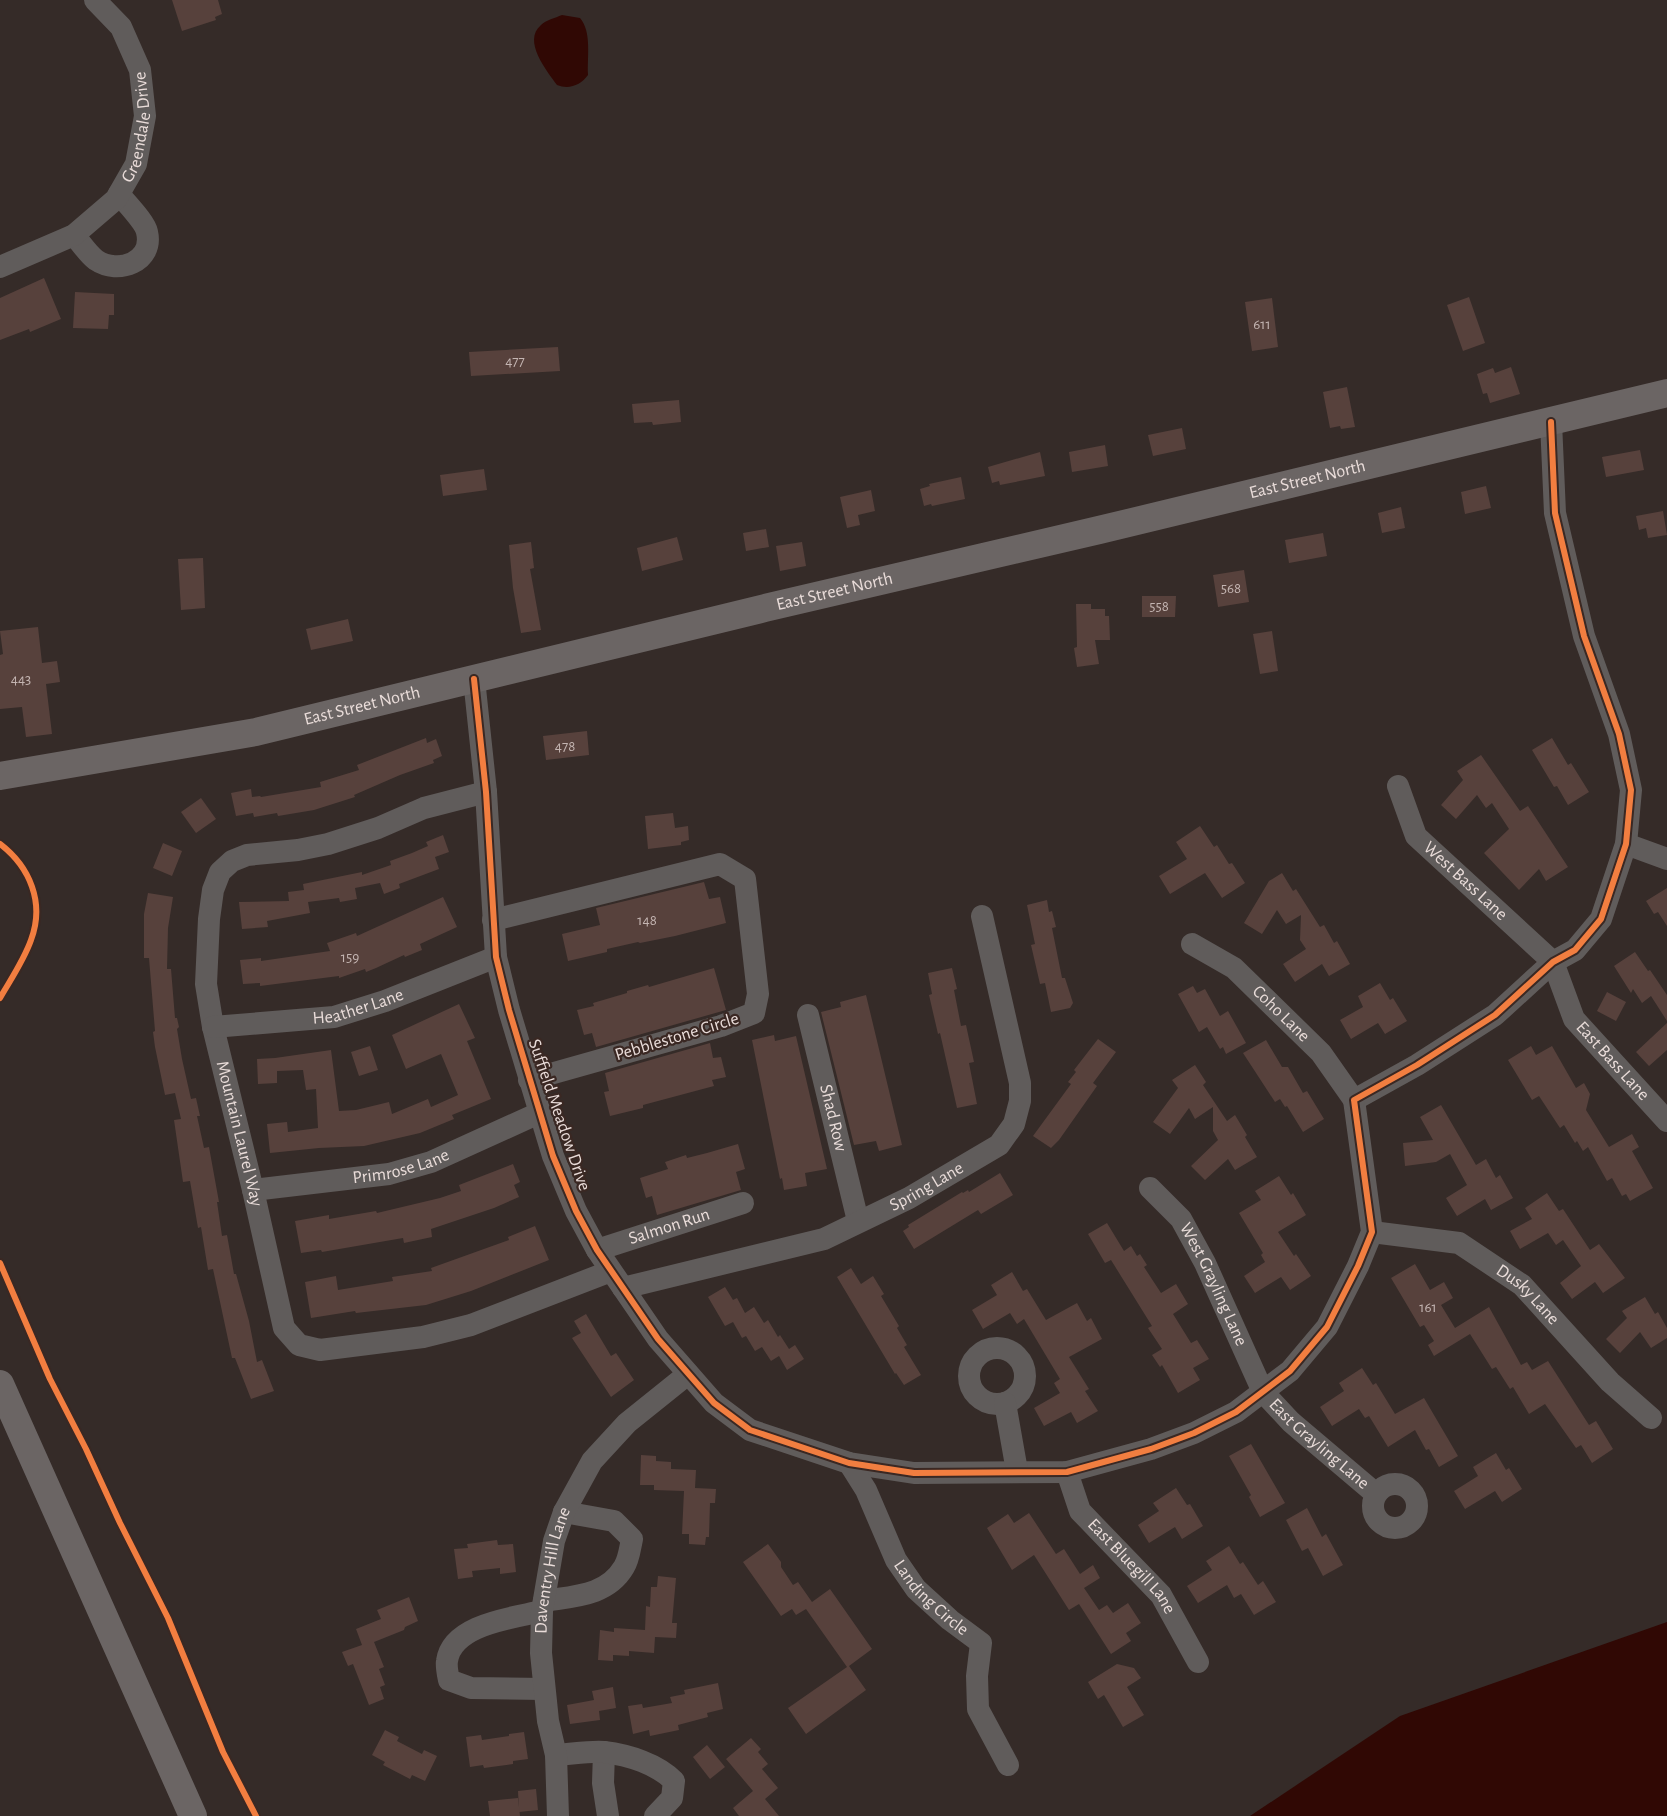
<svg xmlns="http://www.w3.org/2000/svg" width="1667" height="1816" font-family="'Alegreya Sans',sans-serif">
<rect width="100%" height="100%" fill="#352b28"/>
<g fill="#300804">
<path d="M562 15 580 18C592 32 587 57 588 75 581 85 569 90 557 85 547 71 522 41 541 25 546 20 555 18 562 15Z"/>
<path d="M1667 1622V1816H1250L1400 1716Z"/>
</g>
<g fill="#57413c">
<path d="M172 0H218L222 14 215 17 216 20 182 31Z"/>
<path d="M44 278 61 319 30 332 29 329 0 340V298Z"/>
<path d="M75 292 114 294V315H109L108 329 73 328Z"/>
<path d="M1469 297 1485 343 1463 351 1447 305Z"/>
<path d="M1272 298 1278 347 1252 351 1245 302Z"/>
<path d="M558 347 560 371 471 376 469 352Z"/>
<path d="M1511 367 1520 394 1490 403 1487 393 1483 394 1477 374 1493 368 1495 373Z"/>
<path d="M1347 387 1355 427 1341 429 1340 426 1330 428 1323 392Z"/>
<path d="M679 400 681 422 653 425 652 422 634 423 632 404Z"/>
<path d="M1182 428 1186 449 1153 456 1148 435Z"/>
<path d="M1105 445 1108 466 1072 472 1069 452Z"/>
<path d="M1640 450 1644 470 1606 477 1602 457Z"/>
<path d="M1040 452 1045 476 1000 485 999 481 992 483 988 467Z"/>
<path d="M484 469 487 490 443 496 440 475Z"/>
<path d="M961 477 965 499 932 506 931 504 924 506 920 489 930 486 929 484Z"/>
<path d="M1486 486 1491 508 1465 514 1461 492Z"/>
<path d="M871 490 875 511 858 515 860 525 847 528 840 497Z"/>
<path d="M1401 507 1405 528 1382 533 1378 513Z"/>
<path d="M1663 511 1667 535 1648 538 1646 528 1639 530 1636 516Z"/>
<path d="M766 529 769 547 746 551 743 533Z"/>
<path d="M1323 533 1327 556 1289 563 1285 540Z"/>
<path d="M677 537 683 560 642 571 637 548Z"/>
<path d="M531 542 534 568 530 569 541 630 521 633 513 588 509 545Z"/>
<path d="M802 542 806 566 780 571 776 546Z"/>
<path d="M203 558 205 608 181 610 178 559Z"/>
<path d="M1244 570 1249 602 1218 607 1213 575Z"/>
<path d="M1142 596H1176L1175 617H1142Z"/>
<path d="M1076 604H1091V609H1105V616H1109L1110 640H1095L1099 664 1077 667 1074 648 1077 647Z"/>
<path d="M348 619 353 641 311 650 306 629Z"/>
<path d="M38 627 42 663 57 661 60 682 46 684 52 734 26 737 22 707 0 709V655L3 654 0 631Z"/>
<path d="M1272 631 1278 671 1260 674 1253 634Z"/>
<path d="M587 731 589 755 546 760 543 736Z"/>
<path d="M426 738 427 743 436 739 442 756 433 760 434 763 400 775 354 795 355 797 314 810 278 816 277 813 254 817 253 813 236 816 231 793 251 789 252 797 260 796 261 797 321 787 320 782 359 770 357 765Z"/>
<path d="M1552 738 1568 765 1571 763 1589 792 1568 805 1557 786 1554 787 1532 750Z"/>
<path d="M1481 755 1520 811 1528 806 1568 867 1546 881 1539 869 1519 890 1484 853 1509 829 1492 803 1486 808 1477 795 1456 819 1441 805 1463 780 1457 771Z"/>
<path d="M201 798 216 819 196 833 181 812Z"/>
<path d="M673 813 675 828 688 826 689 840 681 842V845L648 849 645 816Z"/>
<path d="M1200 826 1214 847 1217 845 1229 864 1232 863 1245 883 1222 898 1205 873 1170 894 1159 876 1187 859 1176 842Z"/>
<path d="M443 835 449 852 435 857 439 869 399 884 400 888 384 894 380 883 355 888 357 899 340 902 339 898 308 902 310 913 267 921 268 927 242 929 239 902 289 901 288 892 304 890 303 884 362 872V875L391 865 390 861 412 853 428 846 426 842Z"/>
<path d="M163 843 182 851 172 876 153 868Z"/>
<path d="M1282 873 1293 891 1296 889 1320 927 1324 925 1334 943 1337 941 1350 964 1329 976 1322 964 1295 982 1283 964 1306 949 1300 940 1301 915 1286 924 1277 910 1262 934 1244 923 1269 881Z"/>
<path d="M704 882 709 899 720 897 726 923 675 936 640 943 638 942 607 949V952L568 961 562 934 600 925 596 908Z"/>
<path d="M1667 888V926L1658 912 1654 914 1646 901Z"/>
<path d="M148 893 173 897 168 928 167 969H171L175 1018H177L179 1027 177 1029 182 1059 191 1099 196 1098 200 1116H197L204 1148 209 1147 219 1202H217L222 1236 227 1235 234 1274H236L249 1321 257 1362 262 1360 274 1391 251 1399 235 1358H232L213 1269 208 1270 201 1227 198 1228 190 1181 183 1182 174 1120 181 1119 175 1093 165 1095 155 1047 153 1032 155 1031 149 958H144V914Z"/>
<path d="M443 897 457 927 420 944 422 950 405 957 404 955 376 968 366 972 365 969 339 978V976L260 986V983L243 984 240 960 261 958V961L330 951 327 943 356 933 357 936Z"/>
<path d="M1047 900 1049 912 1052 911 1056 927 1052 928 1062 978H1065L1073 1003 1070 1008 1051 1012 1045 983 1040 984 1031 945 1035 944 1027 905Z"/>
<path d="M1635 952 1648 971 1650 970 1667 995V1021L1651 996 1642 1003 1633 989 1631 993 1614 966Z"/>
<path d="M714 968 726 1010 596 1047 592 1033 584 1035 577 1010 594 1006 593 1003 627 993V991L648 985 649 987Z"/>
<path d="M952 968 957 989 954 990 961 1026 966 1025 974 1062 969 1063 977 1104 957 1108 940 1033 938 1034 929 995 932 994 928 973Z"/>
<path d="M1380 983 1390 1000 1393 998 1407 1021 1385 1034 1378 1023 1351 1039 1340 1020 1363 1007 1358 996Z"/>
<path d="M1193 986 1197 993 1205 989 1220 1016 1228 1011 1246 1043 1226 1054 1223 1047 1220 1049 1207 1027 1199 1032 1178 994Z"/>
<path d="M1607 992 1626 1002 1616 1021 1597 1011Z"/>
<path d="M866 995 902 1145 879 1151 876 1141 854 1145 821 1012 841 1007 840 1002Z"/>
<path d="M459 1004 475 1038 467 1041 491 1099 452 1115 454 1119 420 1133 364 1146 319 1148 270 1153 267 1124 287 1122 288 1132 318 1128 316 1089 306 1090 303 1070 277 1071V1083L258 1084 257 1059 275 1058 331 1050 339 1111 356 1110 389 1102 392 1114 428 1099 431 1107 458 1095 441 1054 406 1069 392 1035Z"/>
<path d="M1667 1023V1050L1649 1066 1636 1052Z"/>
<path d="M774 1035 775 1041 796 1036 827 1169 805 1173 807 1186 784 1190 782 1178 780 1179 752 1040Z"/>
<path d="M1098 1039 1116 1052 1093 1083 1097 1086 1059 1140 1051 1148 1033 1136 1071 1084 1068 1082 1076 1072 1074 1070Z"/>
<path d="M1266 1040 1282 1067H1288L1303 1093 1307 1091 1324 1119 1303 1132 1287 1106 1285 1107 1280 1099 1275 1102 1243 1053Z"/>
<path d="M710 1043 713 1058 721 1057 726 1077 712 1080 714 1086 643 1105V1108L610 1116 604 1092 609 1091 605 1073Z"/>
<path d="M370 1046 378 1070 359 1076 351 1052Z"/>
<path d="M1531 1046 1536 1055 1552 1046 1576 1088 1584 1083 1590 1094 1586 1110 1609 1147 1632 1134 1639 1147 1632 1151 1653 1188 1630 1201 1626 1194 1622 1196 1612 1178 1607 1181 1588 1147 1583 1151 1577 1141 1575 1143 1564 1125 1560 1128 1539 1096 1532 1100 1508 1060Z"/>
<path d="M1195 1065 1206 1082 1203 1085 1227 1121 1235 1115 1247 1135 1245 1137 1257 1157 1235 1170 1228 1159 1205 1180 1191 1166 1218 1140 1213 1131V1107L1195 1119 1189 1108 1170 1134 1153 1122 1178 1088 1172 1080Z"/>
<path d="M1441 1105 1476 1165 1486 1159 1496 1178 1500 1175 1513 1198 1491 1210 1485 1199 1457 1216 1446 1198 1467 1185 1450 1154 1436 1162 1405 1166 1403 1143 1433 1140 1420 1117Z"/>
<path d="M738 1144 745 1169 736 1172 741 1190 657 1215 652 1196 646 1198 640 1178 668 1169 665 1162 686 1155 687 1158 707 1153Z"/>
<path d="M513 1164 520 1182 514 1185 519 1197 494 1208 431 1229 432 1237 404 1243 403 1238 322 1252 321 1250 301 1253 295 1221 329 1215V1219L376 1211 377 1213 440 1198 461 1191 459 1185Z"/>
<path d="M1000 1173 1013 1195 981 1214 978 1210 914 1249 903 1231 909 1227 908 1225 962 1192 963 1193 968 1190 969 1192Z"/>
<path d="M1279 1176 1291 1195 1293 1193 1306 1215 1278 1232 1294 1256 1296 1254 1311 1276 1290 1290 1281 1277 1255 1293 1244 1276 1265 1262 1261 1255 1263 1253 1239 1213 1261 1200 1255 1191Z"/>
<path d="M1547 1193 1559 1211 1563 1209 1590 1250 1599 1244 1625 1278 1603 1293 1595 1282 1572 1299 1560 1283 1581 1266 1563 1240 1556 1245 1548 1233 1520 1249 1510 1231 1532 1219 1525 1208Z"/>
<path d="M1107 1223 1124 1251 1131 1246 1137 1256 1140 1254 1147 1265 1144 1267 1161 1293 1176 1284 1188 1304 1173 1314 1191 1343 1197 1340 1209 1359 1193 1368 1200 1380 1178 1393 1162 1365 1160 1367 1152 1355 1162 1349 1148 1328 1152 1326 1111 1260 1105 1263 1088 1234Z"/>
<path d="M535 1226 549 1260 471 1291 426 1305 356 1313 355 1311 311 1318 305 1282 336 1276 338 1290 393 1281 392 1277 432 1271 431 1268 509 1240 508 1237Z"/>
<path d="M1415 1264 1430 1290 1444 1282 1453 1298 1441 1305 1455 1328 1489 1307 1521 1365 1527 1362 1532 1370 1548 1361 1589 1425 1596 1421 1613 1449 1592 1463 1581 1445 1576 1448 1545 1404 1529 1414 1513 1387 1510 1389 1496 1367 1492 1369 1470 1334 1434 1356 1428 1345 1434 1341 1424 1325 1420 1327 1391 1278Z"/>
<path d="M851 1268 861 1284 873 1276 884 1294 881 1296 899 1326 897 1328 907 1345 904 1347 921 1375 904 1385 896 1373 895 1374 837 1277Z"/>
<path d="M1012 1272 1023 1291 1027 1289 1046 1320 1077 1303 1087 1321 1091 1318 1102 1339 1069 1357 1089 1389 1085 1391 1098 1411 1077 1423 1071 1412 1044 1426 1034 1408 1060 1393 1054 1383 1060 1379 1024 1319 1017 1324 1010 1313 983 1329 972 1310 997 1295 991 1285Z"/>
<path d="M725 1287 733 1300 737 1298 745 1313 754 1307 764 1323 768 1320 778 1337 780 1335 789 1349 795 1345 804 1359 787 1370 779 1356 771 1361 762 1347 755 1351 746 1336 742 1338 733 1322 725 1326 708 1297Z"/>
<path d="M1645 1297 1655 1314 1658 1312 1667 1328V1338L1651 1348 1640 1332 1620 1353 1606 1339 1627 1318 1622 1311Z"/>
<path d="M586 1314 611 1356 616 1353 634 1380 611 1397 572 1338 581 1333 574 1321Z"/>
<path d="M1362 1368 1373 1385 1376 1383 1395 1414 1424 1398 1458 1456 1439 1467 1429 1449 1426 1450 1415 1430 1388 1447 1369 1416 1365 1418 1359 1409 1332 1426 1320 1407 1344 1391 1339 1383Z"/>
<path d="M1251 1444 1285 1503 1260 1517 1249 1497 1251 1495 1229 1456Z"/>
<path d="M1496 1453 1506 1470 1509 1468 1522 1489 1502 1502 1495 1491 1465 1509 1454 1491 1478 1476 1473 1467Z"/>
<path d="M641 1455 656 1456V1461L671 1462V1469L696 1470 695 1488 716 1489 715 1503H710L709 1537H706L705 1545 689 1544V1534H682L684 1491 654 1490V1485H640Z"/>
<path d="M1176 1488 1187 1505 1190 1504 1203 1526 1182 1539 1175 1527 1149 1543 1138 1525 1159 1511 1153 1503Z"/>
<path d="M1307 1508 1322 1537 1326 1534 1343 1565 1323 1576 1308 1548 1302 1551 1286 1520Z"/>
<path d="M1029 1513 1056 1554 1064 1549 1080 1574 1093 1565 1100 1578 1084 1588 1099 1610 1107 1605 1113 1613 1128 1603 1141 1623 1126 1633 1131 1641 1111 1654 1079 1604 1069 1610 1034 1555 1012 1570 987 1528 1008 1514 1014 1523Z"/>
<path d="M497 1540 498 1545 513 1544 516 1572 500 1574V1568L472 1571 473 1577 458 1579 454 1549 468 1548 467 1544Z"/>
<path d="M768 1544 781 1562V1567L793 1585 798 1582 812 1602 830 1589 872 1649 849 1666 866 1690 806 1734 788 1708 847 1667 806 1609 796 1615 792 1609 781 1616 743 1562Z"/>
<path d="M1229 1546 1240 1564 1243 1562 1258 1585 1263 1581 1276 1602 1254 1615 1241 1594 1234 1598 1227 1585 1198 1603 1187 1586 1212 1570 1206 1561Z"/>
<path d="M658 1576 676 1578 672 1623H677L676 1638 655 1637 654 1653 629 1651V1656L613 1655V1661L598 1660 600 1630 614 1632V1628L645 1630 646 1606 650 1607 651 1587H657Z"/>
<path d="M409 1597 418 1621 405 1627 404 1630 374 1642 384 1667 379 1669 385 1685 380 1687 384 1699 369 1705 353 1664 348 1666 342 1652 362 1645 356 1629 381 1619 377 1610Z"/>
<path d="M1117 1664 1134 1668 1141 1678 1127 1687 1144 1715 1123 1727 1104 1695 1098 1699 1088 1682Z"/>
<path d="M718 1683 723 1709 707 1713 708 1717 678 1725 679 1730 650 1736 649 1730 633 1734 628 1706 642 1704 643 1708 672 1703 670 1697 685 1694 684 1690Z"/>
<path d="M613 1687 616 1708 599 1711 600 1720 570 1724 567 1705 594 1700 592 1691Z"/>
<path d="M385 1730 399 1737 397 1741 422 1754 424 1750 437 1756 425 1781 412 1775 410 1779 383 1765 385 1762 372 1755Z"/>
<path d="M524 1732 528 1759 513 1761V1764L484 1768 483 1765 470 1767 466 1737 481 1735 482 1740 509 1736V1734Z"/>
<path d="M751 1738 761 1749 758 1752 768 1764 762 1769 778 1788 765 1799 779 1816H739L733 1808 753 1791 726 1759Z"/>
<path d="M707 1745 725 1767 710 1779 693 1757Z"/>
<path d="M536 1789 538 1810 519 1812 518 1791Z"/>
<path d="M518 1798 520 1816H490L488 1801Z"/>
</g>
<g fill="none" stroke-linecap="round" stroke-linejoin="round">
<g stroke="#605c5b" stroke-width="22">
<path d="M74 235C81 243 88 254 96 260 118 275 154 262 147 232 145 222 126 203 119 194"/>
<path id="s1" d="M0 267 74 235 116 199 136 164 145 116 140 70 121 27 95 0"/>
<path d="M474 679 486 792 496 957 509 1010 553 1156 576 1211 597 1250 658 1339 714 1403 750 1430 849 1463 914 1473 1067 1472 1151 1449 1194 1433 1236 1412 1290 1371 1327 1327 1358 1266 1372 1232 1354 1100 1417 1065 1495 1015 1553 962 1575 950 1601 919 1626 844 1631 790 1619 734 1584 636 1555 513 1551 422"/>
<path id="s2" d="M1398 786 1416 836 1553 962 1574 1019 1667 1121"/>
<path id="s3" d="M486 792 424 808 378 828 328 844 298 850 247 855 232 861 220 872 213 890 209 919 206 984 213 1027 253 1190 284 1328 299 1345 320 1350 423 1337 471 1325 611 1271"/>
<path d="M1626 844 1667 859"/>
<path d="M493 920 720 864 745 879 758 994 754 1013 721 1026 529 1080"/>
<path id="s4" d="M1192 944 1234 968 1321 1053 1354 1100"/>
<path id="s5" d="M808 1015 858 1221"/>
<path id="s6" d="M213 1027 334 1017 385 1001 496 957"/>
<path id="s7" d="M1150 1188 1181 1219 1205 1263 1263 1392 1291 1422 1376 1494"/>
<path id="s8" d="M253 1190 389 1174 431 1162 539 1113"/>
<path id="s9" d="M1372 1232 1459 1243 1522 1285 1610 1382 1651 1418"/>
<path id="s10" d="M597 1250 743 1203"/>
<path id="s11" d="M623 1288 824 1239 909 1198 999 1145 1014 1124 1020 1101V1083L982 916"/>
<circle cx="997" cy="1376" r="28"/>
<path d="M1005 1403 1017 1471"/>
<path id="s12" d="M849 1463 866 1490 896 1560 916 1589 950 1620 981 1643 977 1676 978 1709 1008 1765"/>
<path id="s13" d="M1067 1472 1080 1511 1161 1595 1198 1662"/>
<circle cx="1395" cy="1506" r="22"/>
<path d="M544 1601C574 1596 607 1596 624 1567 629 1559 630 1548 632 1539L614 1521 564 1512"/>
<path d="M542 1611C513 1618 452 1624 447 1661 446 1667 448 1675 449 1680L471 1688 544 1689"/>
<path d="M604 1752 603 1783 608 1816"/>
<path d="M556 1755C572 1754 589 1751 604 1752 629 1755 657 1764 674 1781L672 1798 655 1816"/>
<path id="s14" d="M558 1816 556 1755 548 1721 541 1653 542 1611 554 1541 564 1512 592 1461 627 1423 688 1374"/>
</g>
<g stroke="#6b6564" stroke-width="28">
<path id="s15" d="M0 776 256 732 765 608 1099 530 1667 393"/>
<path d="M0 1384 193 1816"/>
</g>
<defs>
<g id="cycleway">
<path d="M474 679 486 792 496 957 509 1010 553 1156 576 1211 597 1250 658 1339 714 1403 750 1430 849 1463 914 1473 1067 1472 1151 1449 1194 1433 1236 1412 1290 1371 1327 1327 1358 1266 1372 1232 1354 1100 1417 1065 1495 1015 1553 962 1575 950 1601 919 1626 844 1631 790 1619 734 1584 636 1555 513 1551 422"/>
<path d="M0 844C30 867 45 903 31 940 24 960 11 979 0 998"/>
<path d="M0 1263 50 1379 86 1449 120 1523 168 1618 223 1752 256 1816"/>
</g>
</defs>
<use href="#cycleway" stroke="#3a2823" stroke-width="10"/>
<use href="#cycleway" stroke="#f27e40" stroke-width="6"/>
</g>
<g text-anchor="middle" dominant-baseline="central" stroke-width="4.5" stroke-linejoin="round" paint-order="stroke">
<g font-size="15" fill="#c4b5b2">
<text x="1262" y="324">611</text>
<text x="515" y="361">477</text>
<text x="1231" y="588">568</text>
<text x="1159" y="606">558</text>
<text x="21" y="679">443</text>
<text x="565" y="746">478</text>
<text x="647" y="920">148</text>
<text x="350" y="957">159</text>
<text x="1428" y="1307">161</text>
</g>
<g font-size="18" fill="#e9dcd9" stroke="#3a2823">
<text stroke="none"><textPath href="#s1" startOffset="213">Greendale Drive</textPath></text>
<text stroke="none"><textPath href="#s15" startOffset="1341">East Street North</textPath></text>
<text stroke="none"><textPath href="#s15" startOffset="855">East Street North</textPath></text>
<text stroke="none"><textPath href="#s15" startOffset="369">East Street North</textPath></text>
<text stroke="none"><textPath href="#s2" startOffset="120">West Bass Lane</textPath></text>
<text stroke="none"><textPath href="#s6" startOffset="147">Heather Lane</textPath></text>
<text stroke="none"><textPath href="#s4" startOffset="114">Coho Lane</textPath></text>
<text transform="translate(677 1037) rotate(-17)">Pebblestone Circle</text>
<text stroke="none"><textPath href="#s2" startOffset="357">East Bass Lane</textPath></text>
<text transform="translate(559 1115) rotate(71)">Suffield Meadow Drive</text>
<text stroke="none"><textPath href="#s5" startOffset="106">Shad Row</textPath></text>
<text stroke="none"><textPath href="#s3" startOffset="548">Mountain Laurel Way</textPath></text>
<text stroke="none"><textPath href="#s8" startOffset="150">Primrose Lane</textPath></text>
<text stroke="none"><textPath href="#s11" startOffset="322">Spring Lane</textPath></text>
<text stroke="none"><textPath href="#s10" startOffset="76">Salmon Run</textPath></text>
<text stroke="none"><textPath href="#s7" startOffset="117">West Grayling Lane</textPath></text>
<text stroke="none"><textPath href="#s9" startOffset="174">Dusky Lane</textPath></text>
<text stroke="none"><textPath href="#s7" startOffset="312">East Grayling Lane</textPath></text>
<text stroke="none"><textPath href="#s13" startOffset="117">East Bluegill Lane</textPath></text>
<text stroke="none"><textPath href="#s14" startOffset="248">Daventry Hill Lane</textPath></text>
<text stroke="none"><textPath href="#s12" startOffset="160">Landing Circle</textPath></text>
</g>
</g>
</svg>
